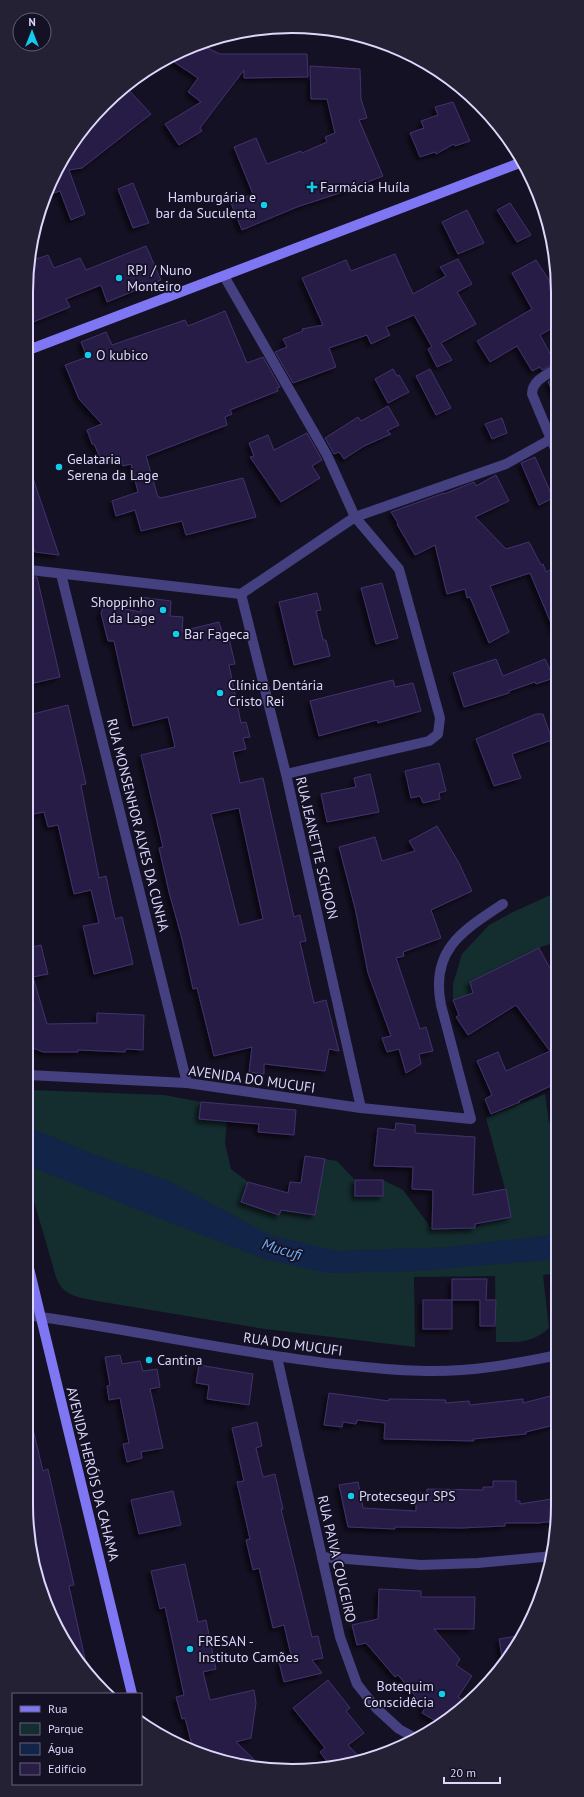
<svg xmlns="http://www.w3.org/2000/svg" width="584" height="1797" font-family="'PT Sans',sans-serif">
<defs>
<filter id="shadow"><feDropShadow dx="-3.5" dy="3.5" stdDeviation="2" flood-color="#0009"/></filter>
</defs>
<rect width="100%" height="100%" fill="#151124"/>
<g fill="#142d2e">
<path d="M557 892V942L541 947 470 982 473 993 453 1000V984L462 954 489 925 513 912Z"/>
<path d="M30 1090 164 1095 201 1102 200 1119 227 1121 225 1143 231 1169 248 1182 241 1202 288 1193 294 1212 315 1215 325 1159 337 1161 354 1179 355 1196H383V1180L403 1190 432 1229 475 1228 485 1222 511 1216 505 1189 486 1118 545 1094 549 1123 557 1121 558 1273 543 1275 549 1328C532 1344 517 1342 496 1342L495 1276 414 1277 415 1347 265 1329 91 1300C74 1296 63 1295 56 1277L27 1177 28 1091Z"/>
</g>
<path fill="#122447" d="M28 1127 98 1156 169 1181 270 1235 337 1251 449 1247 557 1234 558 1258 547 1260 416 1271 327 1273 264 1259 156 1217 27 1165Z"/>
<g fill="#281e44" stroke="#41326e" fill-rule="evenodd" filter="url(#shadow)">
<path d="M199 44 220 54H307L308 77 244 78V70L200 128 202 131 179 145 165 124 201 102 188 92 198 78 168 58Z"/>
<path d="M310 66 360 69 361 99 367 118 359 120 383 176 340 193 297 207 242 230 231 203 253 194 234 147 256 138 267 164 301 151 302 153 327 142 325 137 335 133 327 99H311Z"/>
<path d="M125 86 151 114 82 168 69 170 85 214 71 220 60 191 45 196 46 190 71 144 104 104Z"/>
<path d="M453 102 470 141 455 146 454 144 436 154 435 152 420 157 410 133 424 128 421 121 438 115 435 107Z"/>
<path d="M133 183 149 223 133 228 118 189Z"/>
<path d="M510 203 531 235 517 242 497 210Z"/>
<path d="M467 210 484 243 458 254 442 222Z"/>
<path d="M146 246 161 280 107 302 101 285 66 299 70 307 31 323V261L48 255 54 268 80 258 86 270Z"/>
<path d="M395 254 413 294 446 276 440 267 458 259 472 284 457 292 476 324 441 343 452 360 437 367 428 349 432 347 414 315 386 327 390 335 371 344 367 335 329 348 336 367 293 383 275 352 287 347 283 339 303 331 302 329 323 325 302 278 346 260 351 271Z"/>
<path d="M536 260 556 291V326L540 335 555 363 542 370 540 367 532 371 517 346 490 362 477 341 532 309 512 273Z"/>
<path d="M225 311 247 363 263 357 280 387 277 388 278 391 230 410 232 414 225 417 227 425 146 456 158 497H160L161 498 243 478 256 517 186 535 182 521 141 531 135 510 116 516 112 501 138 492 131 464 123 466 121 458 103 464 94 444H92L87 430 102 424 79 399 65 365 87 357 81 342 106 332 112 345 185 320 188 326Z"/>
<path d="M393 369 397 376 399 375 409 392 388 403 375 379Z"/>
<path d="M430 369 451 408 436 415 416 376Z"/>
<path d="M556 377V398L548 382Z"/>
<path d="M388 406 399 425 387 431 391 434 364 446 344 459 339 452 334 454 325 438 358 417 361 421Z"/>
<path d="M502 418 507 433 492 439 485 424Z"/>
<path d="M307 433 322 460 312 466 320 478 281 502 250 457 254 456 249 443 268 435 274 450Z"/>
<path d="M535 457 553 498 539 505 521 463Z"/>
<path d="M496 475 509 501 475 517 506 549 529 542 541 565 543 564 546 572 550 570 556 584V635L530 573 490 586 509 632 489 643 470 597 467 598 465 589 447 594 435 545 415 555 397 524 398 523 391 512 444 493V494L474 482 476 486Z"/>
<path d="M30 478H33L59 555 35 552 30 536Z"/>
<path d="M30 577H37L60 677 34 683 29 667Z"/>
<path d="M382 583 398 638 376 644 361 588Z"/>
<path d="M317 593 321 610 316 611 323 640H326L330 656 294 665 279 602Z"/>
<path d="M140 597 171 601 170 616 183 617 182 631 219 622 223 635 228 634 235 664 229 665 241 723 246 722 250 737 243 738 246 749 233 752 240 783 263 778 294 917 300 915 306 941 300 942 314 1003 326 1000 339 1051 329 1049 325 1071 264 1064V1074L249 1072 252 1047 214 1056 197 988 193 989 182 939 169 892 159 848 163 847 141 755 175 747 168 717 133 726 114 641H108L101 613 103 608 108 606 141 612ZM239 808 263 919 239 925 211 814Z"/>
<path d="M496 659 503 676 545 659 554 678 536 684 535 682 509 691V693L464 707 453 673Z"/>
<path d="M393 680 395 687 413 683 421 711 378 723 377 720 319 736 310 701Z"/>
<path d="M68 705 86 784 81 785 99 878 106 876 115 919 122 917 133 964 94 974 83 926 99 923 91 890 74 894 58 825 48 827 44 812 29 815V715Z"/>
<path d="M536 714H543L552 740 512 754 521 778 494 786 476 739Z"/>
<path d="M439 763 446 791 439 793 440 799 423 803 420 796 411 798 405 771Z"/>
<path d="M370 774 379 812 327 822 321 794 356 787 354 778Z"/>
<path d="M437 826 459 863 472 891 431 910 441 938 403 952 404 956 396 958 420 1029 426 1027 433 1051 419 1054 421 1064 406 1073 399 1049 387 1052 382 1038 391 1036 368 973 355 908 339 847 375 837 382 861 415 851 409 841Z"/>
<path d="M41 945 48 974 33 977 47 1024 97 1023V1013L144 1015 143 1050 126 1049 125 1052 78 1050V1052H43L28 1046V948Z"/>
<path d="M539 948 557 981V1083L519 1101 520 1102 491 1114 485 1099 492 1095 477 1061 498 1052 506 1071 550 1051 516 1005 468 1035 456 1017 459 1015 453 1000 473 993 470 982Z"/>
<path d="M201 1102 296 1110 294 1135 258 1132 259 1124 199 1119Z"/>
<path d="M396 1123 415 1125V1133L475 1137 473 1195 506 1189 511 1217 475 1224V1228L432 1229 433 1190 412 1189 413 1167 374 1166 378 1128 395 1130Z"/>
<path d="M305 1156 325 1159 315 1215 281 1210 279 1215 241 1202 248 1182 288 1193 290 1182 301 1183Z"/>
<rect x="355" y="1180" width="28" height="16"/>
<path d="M452 1279H487L486 1300H496L495 1326H480V1300H452Z"/>
<rect x="423" y="1300" width="29" height="29"/>
<path d="M120 1355 122 1364 140 1361 143 1371 157 1369 160 1387 150 1389 163 1448 141 1452 142 1458 127 1462 123 1444 129 1443 120 1398 109 1400 107 1386 110 1385 105 1357Z"/>
<path d="M199 1365 253 1374 249 1405 207 1399 209 1385 196 1383Z"/>
<path d="M329 1393 389 1401V1399L446 1400 445 1403 469 1401 470 1405 523 1399V1403L558 1394V1424L526 1432V1434L473 1439 474 1441 384 1439 385 1423 357 1420 356 1424 343 1422 342 1427 324 1425Z"/>
<path d="M257 1422 262 1446 256 1448 263 1477 275 1474 283 1509H281L312 1637 318 1636 323 1658 312 1660 322 1673 284 1682 279 1662 292 1659 284 1625 273 1628 259 1568 253 1570 246 1540 250 1539 237 1482 244 1481 232 1428Z"/>
<path d="M32 1425 43 1471 48 1469 74 1585 69 1586 87 1668 85 1669 54 1619 45 1581 39 1582 30 1541 26 1505V1426Z"/>
<path d="M493 1481H516V1501H520V1504L558 1498 556 1521 538 1523H505V1526L461 1528 395 1527V1529L348 1527 339 1485 358 1482 363 1508 416 1511V1493H427V1489L483 1490V1487H493Z"/>
<path d="M173 1491 181 1525 139 1534 131 1500Z"/>
<path d="M185 1564 198 1622 206 1620 216 1669 203 1672 210 1700 254 1690 256 1703 251 1738 236 1742 264 1769H258L193 1749 185 1718 182 1719 176 1697 184 1695 165 1607 160 1609 151 1571Z"/>
<path d="M379 1589 421 1591V1597H475L474 1629H434L460 1659 456 1665 472 1676 458 1697 467 1702 454 1716 441 1724 422 1713 425 1708 398 1675 395 1677 366 1643 357 1645 352 1625 378 1619Z"/>
<path d="M522 1635 513 1653 503 1663 499 1639Z"/>
<path d="M328 1680 350 1708 346 1711 364 1733 348 1745 363 1761 331 1767 320 1752 325 1748 293 1708Z"/>
</g>
<g fill="none" stroke-linecap="round" stroke-linejoin="round">
<g stroke="#45407f" stroke-width="10">
<path d="M224 276 327 455 355 517 399 569 440 718 438 734 429 741 286 774"/>
<path d="M556 369C546 375 532 381 532 394L556 451"/>
<path d="M30 570 241 594 355 517 506 464 551 439"/>
<path d="M61 574 187 1083"/>
<path d="M241 594 286 774 361 1108"/>
<path d="M28 1075 187 1083 361 1108 471 1119 441 1005C430 950 462 931 503 904"/>
<path d="M27 1315C130 1329 232 1352 335 1364 365 1367 395 1371 426 1371 470 1372 515 1364 558 1355"/>
<path d="M277 1357 340 1637 357 1684 376 1708 399 1729 417 1739"/>
<path d="M322 1557 421 1565 478 1563 553 1556"/>
</g>
<g stroke="#7f76f4" stroke-width="10">
<path d="M31 349 522 162"/>
<path d="M27 1260 132 1694"/>
</g>
</g>
<g fill="#13cbec" stroke="#151124" stroke-width="1.5">
<path d="M310 181h4v4h4v4h-4v4h-4v-4h-4v-4h4z"/>
<circle cx="264" cy="205" r="4"/>
<circle cx="119" cy="278" r="4"/>
<circle cx="88" cy="355" r="4"/>
<circle cx="59" cy="467" r="4"/>
<circle cx="163" cy="610" r="4"/>
<circle cx="176" cy="634" r="4"/>
<circle cx="220" cy="693" r="4"/>
<circle cx="149" cy="1360" r="4"/>
<circle cx="351" cy="1496" r="4"/>
<circle cx="190" cy="1649" r="4"/>
<circle cx="442" cy="1694" r="4"/>
</g>
<g text-anchor="middle" dominant-baseline="central" stroke-width="3.5" stroke-linejoin="round" paint-order="stroke">
<g font-size="14" fill="#ddd7fc" stroke="#151124" text-anchor="start">
<text x="320" y="187">Farmácia Huíla</text>
<text x="256" y="197" text-anchor="end">Hamburgária e<tspan x="256" dy="16">bar da Suculenta</tspan></text>
<text x="127" y="270">RPJ / Nuno<tspan x="127" dy="16">Monteiro</tspan></text>
<text x="96" y="355">O kubico</text>
<text x="67" y="459">Gelataria<tspan x="67" dy="16">Serena da Lage</tspan></text>
<text x="155" y="602" text-anchor="end">Shoppinho<tspan x="155" dy="16">da Lage</tspan></text>
<text x="184" y="634">Bar Fageca</text>
<text x="228" y="685">Clínica Dentária<tspan x="228" dy="16">Cristo Rei</tspan></text>
<text x="157" y="1360">Cantina</text>
<text x="359" y="1496">Protecsegur SPS</text>
<text x="198" y="1641">FRESAN -<tspan x="198" dy="16">Instituto Camões</tspan></text>
<text x="434" y="1686" text-anchor="end">Botequim<tspan x="434" dy="16">Conscidêcia</tspan></text>
</g>
<g font-size="14" fill="#ddd7fc" stroke="#151124">
<text transform="translate(138 825) rotate(76)">RUA MONSENHOR ALVES DA CUNHA</text>
<text transform="translate(317 848) rotate(77)">RUA JEANETTE SCHOON</text>
<text transform="translate(252 1079) rotate(8)">AVENIDA DO MUCUFI</text>
<text transform="translate(293 1344) rotate(8)">RUA DO MUCUFI</text>
<text transform="translate(93 1474) rotate(76)">AVENIDA HERÓIS DA CAHAMA</text>
<text transform="translate(337 1559) rotate(77)">RUA PAIVA COUCEIRO</text>
</g>
<g font-size="15" font-style="italic" fill="#6eaff3" stroke="#151124">
<text transform="translate(282 1249) rotate(17)">Mucufi</text>
</g>
</g>
<path d="M0 0H584V1797H0ZM292 33H292A259 259 0 0 1 551 292V1505A259 259 0 0 1 292 1764H292A259 259 0 0 1 33 1505V292A259 259 0 0 1 292 33Z" fill="#252135" fill-rule="evenodd"/>
<path fill="none" stroke="#ddd7fc" stroke-width="2" d="M292 33H292A259 259 0 0 1 551 292V1505A259 259 0 0 1 292 1764H292A259 259 0 0 1 33 1505V292A259 259 0 0 1 292 33Z"/>
<rect x="12" y="1693" width="130" height="92" fill="#151124" stroke="#65607a"/>
<rect x="20" y="1706" width="20" height="6" fill="#7f76f4" stroke="#65607a"/>
<text x="48" y="1713" font-size="12" fill="#ddd7fc">Rua</text>
<rect x="20" y="1723" width="20" height="12" fill="#142d2e" stroke="#65607a"/>
<text x="48" y="1733" font-size="12" fill="#ddd7fc">Parque</text>
<rect x="20" y="1743" width="20" height="12" fill="#122447" stroke="#65607a"/>
<text x="48" y="1753" font-size="12" fill="#ddd7fc">Água</text>
<rect x="20" y="1763" width="20" height="12" fill="#281e44" stroke="#65607a"/>
<text x="48" y="1773" font-size="12" fill="#ddd7fc">Edifício</text>
<g transform="translate(32 32)"><circle r="19" fill="#151124" stroke="#65607a"/>
<path d="M0-3L7 15L0 10L-7 15Z" fill="#13cbec"/>
<text y="-6" font-size="11" font-weight="bold" text-anchor="middle" fill="#ddd7fc">N</text>
</g>
<path d="M444 1777v6h56v-6" fill="none" stroke="#ddd7fc" stroke-width="2"/>
<text x="450" y="1777" font-size="12" fill="#ddd7fc" stroke="#151124" stroke-width="3" paint-order="stroke">20 m</text>
</svg>
